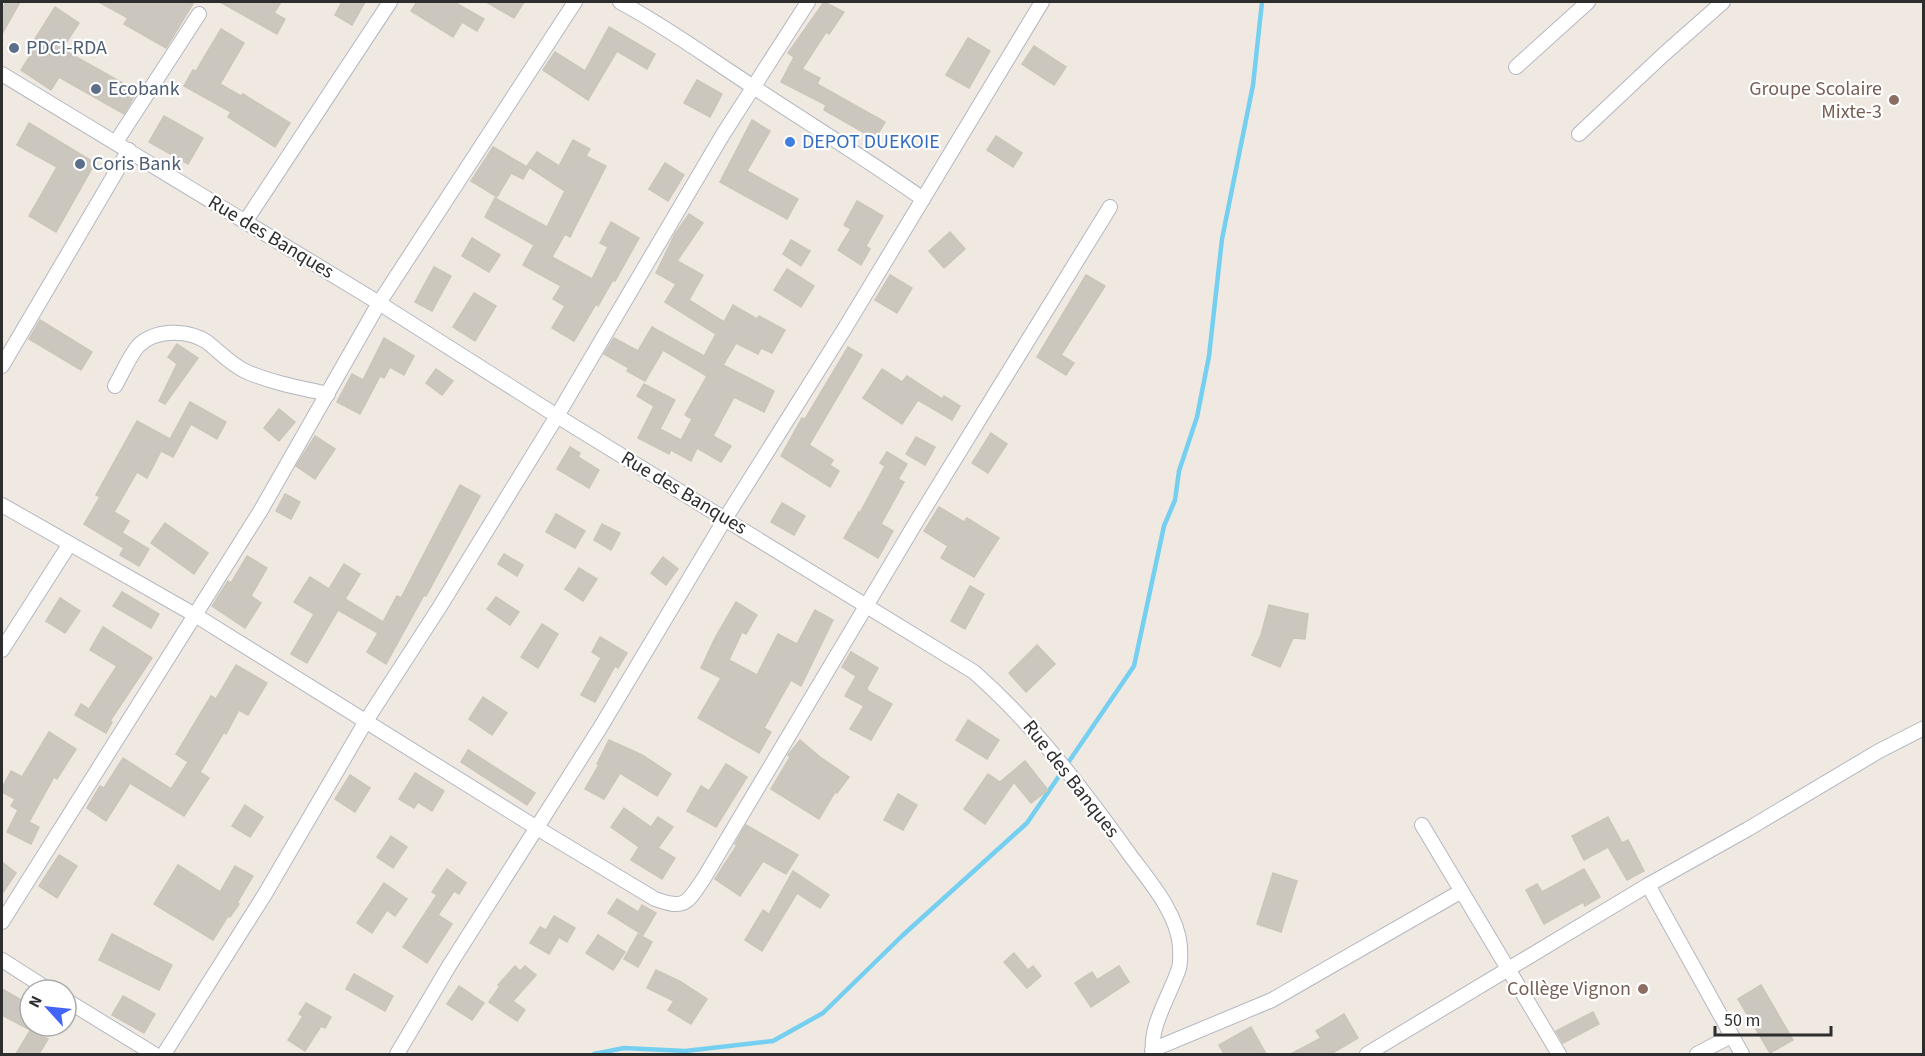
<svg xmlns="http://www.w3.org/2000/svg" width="1925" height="1056" font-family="'Source Sans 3',sans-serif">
<rect width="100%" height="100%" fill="#efe9e1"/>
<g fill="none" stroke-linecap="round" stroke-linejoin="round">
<path stroke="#75cff0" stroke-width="4.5" d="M594 1054 624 1048 685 1051 773 1041 823 1013 903 935 1027 823 1134 666 1164 526 1175 500 1179 471 1197 417 1209 356 1222 239 1253 85 1262 2"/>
</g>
<g fill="#cbc7bf" stroke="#cbc5ba" stroke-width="1.5">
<path d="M6 2H20L2 34V9Z"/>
<path d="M99 2H194L166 48 124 24 128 18Z"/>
<path d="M220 2H281L274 13 285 19 277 34Z"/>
<path d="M342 2H365L352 25 335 15Z"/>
<path d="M417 2H454L484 19 477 31 462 22 453 37 411 11Z"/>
<path d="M486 2H524L514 18Z"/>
<path d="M824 2 844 12 829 34 826 32 802 69 820 78 817 84 885 122 875 139 824 110 826 105 781 82 794 57 788 53Z"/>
<path d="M55 7 79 23 62 49 137 91 124 114 59 77 51 90 21 70 32 53 28 50Z"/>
<path d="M609 27 655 54 647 69 617 51 588 100 543 70 555 52 585 71Z"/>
<path d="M221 29 244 43 220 84 241 96 243 94 290 123 275 147 228 117 231 112 184 86 193 70 196 71Z"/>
<path d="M968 38 990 51 969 88 946 75Z"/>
<path d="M1034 46 1066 67 1054 85 1022 64Z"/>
<path d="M697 80 722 94 710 117 684 103Z"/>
<path d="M164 116 203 138 188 164 149 142Z"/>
<path d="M752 120 770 131 747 171 798 199 787 219 720 182Z"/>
<path d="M29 123 95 163 56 232 29 216 57 167 17 145Z"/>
<path d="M996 136 1022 153 1013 167 987 150Z"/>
<path d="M573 140 590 149 586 156 606 166 570 237 565 234 552 257 592 279 608 247 600 243 611 222 639 238 615 281 613 280 598 306 596 304 574 341 552 328 565 306 553 299 561 286 523 265 534 245 485 217 495 198 547 227 565 191 527 166 537 152 559 166Z"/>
<path d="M493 147 529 168 523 179 511 173 497 197 471 181Z"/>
<path d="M665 163 684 175 668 201 649 189Z"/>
<path d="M857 201 883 216 866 246 870 249 861 265 838 250 851 229 844 225Z"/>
<path d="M689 214 703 223 677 261 703 275 689 300 724 322 733 305 757 319 759 316 785 330 772 353 761 348 758 354 736 343 723 365 774 391 764 412 734 397 713 436 731 446 721 462 697 448 691 461 671 450 669 454 638 438 654 406 637 396 644 384 675 400 660 429 681 440 692 419 685 415 707 376 663 350 645 381 627 371 629 368 604 354 614 338 638 351 652 327 704 356 716 334 665 302 676 284 656 273 675 234Z"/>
<path d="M950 232 965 249 944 268 929 251Z"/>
<path d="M472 238 500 255 489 272 462 256Z"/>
<path d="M791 240 810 251 801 266 783 254Z"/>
<path d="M434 267 451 276 432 311 415 302Z"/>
<path d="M787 269 814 286 801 307 774 290Z"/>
<path d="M890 275 912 288 897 313 875 300Z"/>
<path d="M1086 275 1105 286 1061 355 1074 363 1066 375 1037 357Z"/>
<path d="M474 293 496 306 475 341 453 327Z"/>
<path d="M40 320 92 352 81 370 29 339Z"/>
<path d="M384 338 414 356 404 375 390 367 384 378 380 376 360 414 337 402 352 374 363 380Z"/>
<path d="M177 344 198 358 165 404 159 401 177 364 168 357Z"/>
<path d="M848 347 862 355 809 445 833 460 830 465 839 471 830 487 781 456 802 418 805 419Z"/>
<path d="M436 369 453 381 442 395 426 383Z"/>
<path d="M882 369 902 382 907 376 942 399 944 396 960 406 952 420 918 400 902 424 863 398Z"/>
<path d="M190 402 226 422 217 439 191 424 173 457 161 451 147 478 137 472 114 512 129 521 122 533 149 549 139 566 120 555 124 548 84 524 100 497 96 495 137 421 170 439Z"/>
<path d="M279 409 295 422 279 441 264 428Z"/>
<path d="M991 433 1007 444 988 473 972 463Z"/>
<path d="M315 436 335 449 315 479 296 466Z"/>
<path d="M916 437 935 447 925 465 906 454Z"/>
<path d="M570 447 580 453 578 457 599 470 589 488 557 469Z"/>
<path d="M887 452 907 464 898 479 904 482 881 524 893 531 878 558 844 538 859 512 860 513 885 466 880 463Z"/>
<path d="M460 485 480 496 426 596 424 595 386 664 367 652 378 633 338 610 307 663 291 654 314 614 294 602 310 577 329 589 344 564 360 574 345 599 383 622 397 596 401 598Z"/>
<path d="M285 494 300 502 291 519 276 511Z"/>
<path d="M782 503 805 516 794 535 771 522Z"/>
<path d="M939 507 964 522 967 518 999 538 974 577 941 558 948 546 924 531Z"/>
<path d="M556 514 585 531 575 548 546 532Z"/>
<path d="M165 523 208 553 194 574 151 543Z"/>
<path d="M602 524 620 533 611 550 594 540Z"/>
<path d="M504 554 523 565 517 576 498 564Z"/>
<path d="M247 556 267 568 251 596 261 603 245 628 212 606 228 581 231 583Z"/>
<path d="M663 557 678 569 666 585 651 573Z"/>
<path d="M579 568 597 579 583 601 565 589Z"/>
<path d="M970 586 984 594 965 629 951 621Z"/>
<path d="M122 592 159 614 151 628 113 606Z"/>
<path d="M496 597 519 612 510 625 487 609Z"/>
<path d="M60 598 80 611 65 633 46 621Z"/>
<path d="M736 602 757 615 746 634 742 632 729 660 757 675 778 634 797 644 815 610 833 620 801 686 791 680 764 728 771 732 759 753 698 718 721 678 701 668 715 638Z"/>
<path d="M1269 605 1308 614 1305 639 1293 638 1280 667 1252 655 1261 635Z"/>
<path d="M542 624 558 634 538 668 521 657Z"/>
<path d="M103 627 152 658 110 721 112 722 106 733 75 715 81 704 89 709 117 666 90 650Z"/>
<path d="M600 637 627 653 618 668 615 666 595 702 581 695 601 658 592 652Z"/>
<path d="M1037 645 1055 664 1026 692 1009 673Z"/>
<path d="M851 652 878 668 867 688 868 691 892 704 871 740 850 729 864 706 845 696 856 676 842 667Z"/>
<path d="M236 665 267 683 248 715 239 710 226 734 224 732 200 772 209 778 184 816 130 783 106 821 87 808 100 786 104 788 123 758 171 789 188 762 176 754 211 696 216 699Z"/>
<path d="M483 697 507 713 492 735 469 719Z"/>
<path d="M968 720 999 740 987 759 956 740Z"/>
<path d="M49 732 76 749 57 779 54 777 29 822 39 827 31 844 7 832 18 810 11 806 15 799 2 792V788L11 771 22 777Z"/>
<path d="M609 740 642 755 671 774 657 796 620 773 604 799 585 789 599 765 597 764Z"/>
<path d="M800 740 820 757 849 777 837 793 835 792 819 819 771 789 790 757 788 755Z"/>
<path d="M468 750 535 793 527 805 461 762Z"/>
<path d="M1025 761 1048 790 1031 803 1014 782 985 824 964 809 988 774 1000 782Z"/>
<path d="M726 764 747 777 716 827 687 811 701 786 709 791Z"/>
<path d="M415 773 444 791 432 811 418 802 414 808 399 799Z"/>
<path d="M350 775 370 788 355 812 335 799Z"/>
<path d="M898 794 917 805 903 830 884 820Z"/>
<path d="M245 805 263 817 250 837 232 826Z"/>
<path d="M624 808 651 827 658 817 673 827 658 848 675 858 662 879 631 860 639 847 611 827Z"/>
<path d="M1608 817 1622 843 1628 840 1644 871 1627 880 1608 847 1584 860 1572 836Z"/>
<path d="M746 825 798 855 786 874 763 861 740 896 715 879 737 845 735 844Z"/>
<path d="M391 836 407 847 393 868 377 857Z"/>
<path d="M59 855 77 866 57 898 39 886Z"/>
<path d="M2 862 16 873 2 894Z"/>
<path d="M178 865 220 892 235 866 253 876 237 903 239 904 230 917 228 916 213 940 154 904Z"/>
<path d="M447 869 466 883 459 894 454 891 438 915 452 924 427 963 403 947 437 895 432 892Z"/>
<path d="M1584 869 1600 897 1585 906 1583 902 1544 924 1526 890 1537 884 1542 892Z"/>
<path d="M793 871 829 895 820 908 797 893 762 951 745 940 763 910 769 914Z"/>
<path d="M1273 873 1297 881 1281 932 1257 924Z"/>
<path d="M384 883 407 899 395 916 387 910 372 933 357 923Z"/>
<path d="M617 899 638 912 642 905 656 913 643 935 608 913Z"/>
<path d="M554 916 575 928 567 942 559 937 549 954 530 943 540 927 546 930Z"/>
<path d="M112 934 172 965 159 990 99 960Z"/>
<path d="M638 934 652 942 638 967 624 959Z"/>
<path d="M598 935 625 952 613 970 586 953Z"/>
<path d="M1014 953 1028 970 1033 966 1041 976 1027 988 1004 962Z"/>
<path d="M515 966 520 971 525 966 536 975 513 1001 525 1010 517 1021 489 1002 500 986 498 985Z"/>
<path d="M1119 966 1129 982 1091 1007 1075 983 1092 972 1097 980Z"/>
<path d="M656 970 681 982 707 999 691 1024 668 1010 674 1001 647 988Z"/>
<path d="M354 974 393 996 385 1011 346 989Z"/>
<path d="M1761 985 1793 1040 1770 1053 1738 999Z"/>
<path d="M459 986 484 1003 472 1020 447 1004Z"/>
<path d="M2 989 30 1005V1030L2 1015Z"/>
<path d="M123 996 155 1014 144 1033 112 1015Z"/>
<path d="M306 1003 331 1017 325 1028 321 1026 305 1051 288 1040 303 1016 299 1014Z"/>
<path d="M1593 1012 1599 1024 1563 1043 1556 1031Z"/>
<path d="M1344 1014 1358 1038 1331 1054H1291L1321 1038 1316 1031Z"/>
<path d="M1251 1027 1266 1054H1224L1219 1045Z"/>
<path d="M31 1029 48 1039 39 1054H16Z"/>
</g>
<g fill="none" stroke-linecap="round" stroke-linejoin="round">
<defs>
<g id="street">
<path d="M620 2C667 27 710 59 755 88 811 125 868 160 923 199"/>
<path d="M1516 67 1588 2"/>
<path d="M2 74 379 303 557 416 974 672C1035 726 1082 788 1130 855 1149 881 1177 912 1180 946 1180 953 1181 962 1179 968 1172 992 1147 1029 1154 1054"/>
<path d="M1579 134 1663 55 1723 2"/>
<path d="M116 142 199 14"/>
<path d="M245 222 390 2"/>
<path d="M2 366 129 150"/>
<path d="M115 386C122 374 129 357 138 346 155 329 188 329 207 342 220 352 231 365 247 372 273 383 301 388 328 394"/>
<path d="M2 505 195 615 537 828 655 899C686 910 687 903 704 878L918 519 1110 207"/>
<path d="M2 650 69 545"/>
<path d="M1422 825 1559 1054"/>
<path d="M1648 885 1742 1054"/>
<path d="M2 922 261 510 379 303 575 2"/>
<path d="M2 960 49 990"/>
<path d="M66 1000 154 1054"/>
<path d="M1152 1050 1272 1000 1460 892"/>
<path d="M164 1054 265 894 366 721 439 608 557 416 722 136 808 2"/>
<path d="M397 1054 449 966 600 728 725 519 845 328 1042 2"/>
<path d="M1367 1054 1648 885 1748 829 1879 751 1924 728"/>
<path d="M1697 1054 1731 1036"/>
</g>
</defs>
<use href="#street" stroke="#b4b7c1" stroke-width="16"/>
<use href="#street" stroke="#fff" stroke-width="14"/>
</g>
<g fill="#5c6f8a" stroke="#fff" stroke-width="2">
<circle cx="14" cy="48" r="6"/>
<circle cx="96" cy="89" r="6"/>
<circle cx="80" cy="164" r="6"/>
</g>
<g fill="#8d6e63" stroke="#fff" stroke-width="2">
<circle cx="1894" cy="100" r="6"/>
<circle cx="1643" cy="989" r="6"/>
</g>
<circle fill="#3f7fe0" stroke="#fff" stroke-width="2" cx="790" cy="142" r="6"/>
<g text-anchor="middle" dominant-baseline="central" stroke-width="4.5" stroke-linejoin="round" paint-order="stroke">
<g font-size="20" fill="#4e5e75" stroke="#fff" text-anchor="start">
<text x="26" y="48">PDCI-RDA</text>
<text x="108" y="89">Ecobank</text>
<text x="92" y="164">Coris Bank</text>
</g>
<g font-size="20" fill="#785e54" stroke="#fff" text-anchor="end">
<text x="1882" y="89">Groupe Scolaire<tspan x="1882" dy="23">Mixte-3</tspan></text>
<text x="1631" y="989">Collège Vignon</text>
</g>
<g font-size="20" fill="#366cbe" stroke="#fff" text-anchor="start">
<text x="802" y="142">DEPOT DUEKOIE</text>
</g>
<g font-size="20" fill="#2e2e2e" stroke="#fff">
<text transform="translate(271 237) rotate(31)">Rue des Banques</text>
<text transform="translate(684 493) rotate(31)">Rue des Banques</text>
<text transform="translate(1071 779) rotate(52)">Rue des Banques</text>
</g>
</g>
<rect width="1925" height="1056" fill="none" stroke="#2e2e2e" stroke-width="6"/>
<g transform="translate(48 1008) rotate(297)"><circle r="28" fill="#ffffff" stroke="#ababab" stroke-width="1.5"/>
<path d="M0-4.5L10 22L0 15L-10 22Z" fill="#4264fb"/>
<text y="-9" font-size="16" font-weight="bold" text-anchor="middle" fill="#2e2e2e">N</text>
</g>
<path d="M1715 1026v9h116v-9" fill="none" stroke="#2e2e2e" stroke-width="3"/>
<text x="1724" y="1026" font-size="18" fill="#2e2e2e" stroke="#ffffff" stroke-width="4.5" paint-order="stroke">50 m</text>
</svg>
